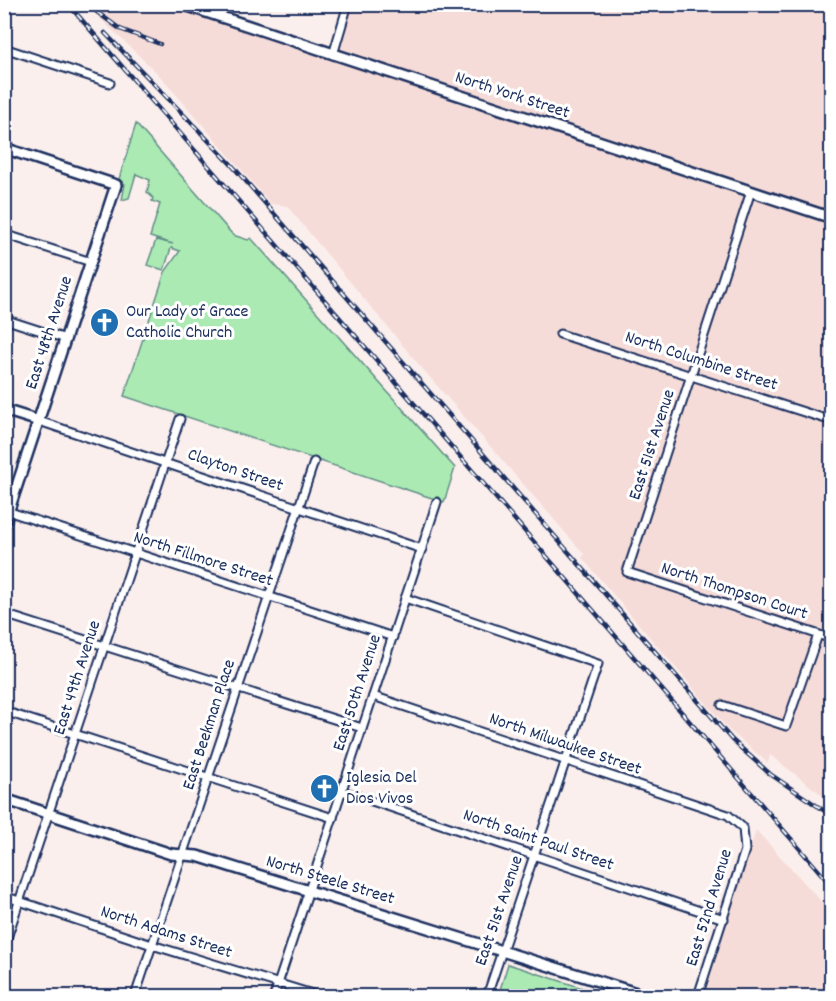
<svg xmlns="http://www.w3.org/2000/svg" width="836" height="1001" font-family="Dekko,sans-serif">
<rect width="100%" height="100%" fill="#fbefed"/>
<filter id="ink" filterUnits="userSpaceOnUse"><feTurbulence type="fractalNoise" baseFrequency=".0167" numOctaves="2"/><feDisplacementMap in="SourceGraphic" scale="12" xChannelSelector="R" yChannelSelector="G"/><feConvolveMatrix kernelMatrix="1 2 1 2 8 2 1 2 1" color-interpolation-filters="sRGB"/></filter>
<g filter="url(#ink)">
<g fill="#f6dcd8">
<path d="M86 5H198L338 50 353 5H831V802L770 755 768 763 728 729 582 558 584 554 419 365 287 206 271 204 160 76Z"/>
<path d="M756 830 831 912V996H704Z"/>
</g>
<g fill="#abebb3" stroke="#638d88" stroke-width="1.5">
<path d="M136 124 233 235 248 240 251 238 455 468 444 502 124 396 165 272 180 251 171 248 164 270 147 265 156 240 173 244 150 237 160 204 152 201 153 198 147 192 150 180 136 174 129 198 122 200 125 184 119 179Z"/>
<path d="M508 964 607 996H498Z"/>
</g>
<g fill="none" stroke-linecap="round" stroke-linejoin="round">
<defs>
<g id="minor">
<path d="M4 48 110 83"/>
<path d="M333 55 348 4"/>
<path d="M751 191 627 572 832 639"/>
<path d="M4 234 91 262"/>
<path d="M4 319 66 339"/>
<path d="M560 334 832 421"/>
<path d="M39 421 422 549"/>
<path d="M4 510 393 637"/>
<path d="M405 598 598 664 487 996"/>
<path d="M4 614 362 728"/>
<path d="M373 696 728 815 743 828 745 850 698 996"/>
<path d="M722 705 786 726 818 635"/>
<path d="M4 711 333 818"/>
<path d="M342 791 724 919"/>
<path d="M4 896 152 945 319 996"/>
<path d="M4 947 180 419"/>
<path d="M135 996 314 462"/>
<path d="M274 996 437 502"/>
</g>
<g id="tertiary">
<path d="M182 4 832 218"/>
<path d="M4 148 116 185 4 525"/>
<path d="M4 410 39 421"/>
<path d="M4 799 171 854 197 856 646 996"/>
</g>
</defs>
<use href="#minor" stroke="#1b2f5e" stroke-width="11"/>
<use href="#tertiary" stroke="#1b2f5e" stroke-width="14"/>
<use href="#minor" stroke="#fff" stroke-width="7"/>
<use href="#tertiary" stroke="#fff" stroke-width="9"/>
<defs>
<g id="rail">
<path d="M68 4 832 886"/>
<path d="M86 4 120 29 160 44"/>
<path d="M105 33 230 163 732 740 770 774 832 816"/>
</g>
</defs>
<use href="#rail" stroke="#1b2f5e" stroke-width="4.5"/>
<use href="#rail" stroke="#fff" stroke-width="2" stroke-dasharray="7" stroke-linecap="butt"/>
</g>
</g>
<defs>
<symbol id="church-disc" viewBox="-11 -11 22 22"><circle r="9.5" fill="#1f6fb2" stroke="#fff"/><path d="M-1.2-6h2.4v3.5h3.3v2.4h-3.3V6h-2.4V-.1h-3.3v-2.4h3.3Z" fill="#fff"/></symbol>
</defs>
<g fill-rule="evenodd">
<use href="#church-disc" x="88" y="306" width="33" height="33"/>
<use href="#church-disc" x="308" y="772" width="33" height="33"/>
</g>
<g text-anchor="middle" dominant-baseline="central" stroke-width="6" stroke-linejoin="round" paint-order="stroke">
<g font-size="18" fill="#1b2f5e" stroke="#fff">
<text transform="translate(512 96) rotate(18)">North York Street</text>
<text transform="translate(50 333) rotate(-72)">East 48th Avenue</text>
<text transform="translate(701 362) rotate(18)">North Columbine Street</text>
<text transform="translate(653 445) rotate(-72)">East 51st Avenue</text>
<text transform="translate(235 471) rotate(19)">Clayton Street</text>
<text transform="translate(203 560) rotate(18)">North Fillmore Street</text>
<text transform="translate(734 592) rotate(18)">North Thompson Court</text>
<text transform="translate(78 678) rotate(-72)">East 49th Avenue</text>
<text transform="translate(358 693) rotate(-72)">East 50th Avenue</text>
<text transform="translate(210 725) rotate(-72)">East Beekman Place</text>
<text transform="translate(565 745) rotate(19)">North Milwaukee Street</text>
<text transform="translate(538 841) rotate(19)">North Saint Paul Street</text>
<text transform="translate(330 881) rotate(17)">North Steele Street</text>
<text transform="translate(710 908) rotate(-73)">East 52nd Avenue</text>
<text transform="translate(500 911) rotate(-71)">East 51st Avenue</text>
<text transform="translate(166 933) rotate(18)">North Adams Street</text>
</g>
<g font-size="18" fill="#1b2f5e" stroke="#fff" text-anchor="start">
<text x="126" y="312">Our Lady of Grace<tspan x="126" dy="21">Catholic Church</tspan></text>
<text x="346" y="778">Iglesia Del<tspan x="346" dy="21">Dios Vivos</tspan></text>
</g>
</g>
<rect width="836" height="1001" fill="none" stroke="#fff" stroke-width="24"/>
<rect x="12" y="12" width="812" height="977" fill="none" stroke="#1b2f5e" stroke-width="2" filter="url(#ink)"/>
</svg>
